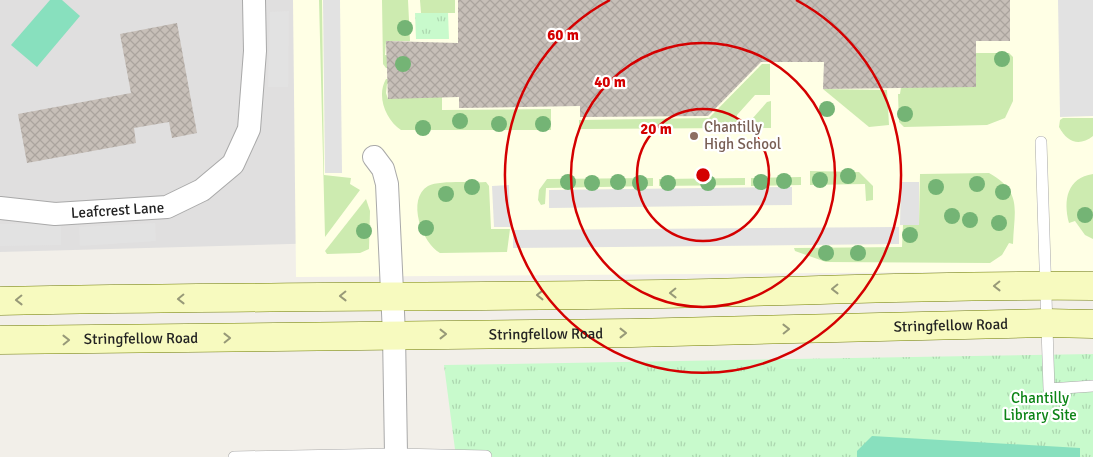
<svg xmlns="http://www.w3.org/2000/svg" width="1093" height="457" font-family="Signika,sans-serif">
<defs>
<pattern id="park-tufts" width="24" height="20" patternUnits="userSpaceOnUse" patternTransform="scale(1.25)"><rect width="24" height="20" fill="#c8facc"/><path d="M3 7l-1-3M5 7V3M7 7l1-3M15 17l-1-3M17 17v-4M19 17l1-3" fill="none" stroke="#acd6af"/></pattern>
<pattern id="building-cross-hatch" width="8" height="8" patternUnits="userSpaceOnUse" patternTransform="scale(1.25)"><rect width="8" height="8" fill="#c7bfb8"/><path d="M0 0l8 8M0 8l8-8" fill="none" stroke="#aba49e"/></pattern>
</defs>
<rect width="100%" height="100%" fill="#f2efe9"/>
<path fill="#e0dfdf" d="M0 0H319L325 243 0 252Z"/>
<path fill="#ffffe5" d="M293 0H1093V271L296 277Z"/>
<g fill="#cdebb0">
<path d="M319 0H322L324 175 351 178 350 184 360 190 325 237Z"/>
<path d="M382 0H408L410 41H386L385 55 413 56V69L386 68 383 64Z"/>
<path d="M420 0H455V13H421Z"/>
<path d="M976 53H1009L1013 57V101L1005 118 987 125 904 127 899 122 898 94H900L901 87H976Z"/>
<path d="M762 64H770V95H755L737 115V128L579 129V120L709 118Z"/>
<path d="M401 78 402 83 387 84 386 93 388 99 442 83V110L551 109V130H401C386 120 376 96 386 79Z"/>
<path d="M823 89 887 90 889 125 869 127Z"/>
<path d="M767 102 771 101V128H744Z"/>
<path d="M1063 118H1093V136C1079 147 1067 142 1059 127L1060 120Z"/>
<path d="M810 171 859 172 873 186V200L866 201 865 184 810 185Z"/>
<path d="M989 173C1023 192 1014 210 1013 244L1009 243 1002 255 990 263 826 262 795 251 794 248 902 247 903 225H919L920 174Z"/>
<path d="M1093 174V239L1085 235 1075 221 1069 223C1063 200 1067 178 1093 174Z"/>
<path d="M801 177V185L751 186V178Z"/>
<path d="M653 178V186L546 188 545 204 541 205 538 200 539 190 547 179Z"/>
<path d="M745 178V185L659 186V179Z"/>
<path d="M486 182 489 186 491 229H510L507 252 440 253C422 243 406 199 428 186 441 180 471 183 486 182Z"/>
<path d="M366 199 370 211 369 249 360 253 327 254 325 251Z"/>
</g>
<g fill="url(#park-tufts)">
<path d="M415 13H448L449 39H416Z"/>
<path d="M1093 354V457H456L444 365Z"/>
</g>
<g fill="#88e0be">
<path d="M50 0H62L80 16 37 67 11 45Z"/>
<path d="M872 436 1080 448V457H857V451Z"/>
</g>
<g fill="#e2e2e2">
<path d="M323 0H340L342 173H325Z"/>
<path d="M1058 0H1093V116L1060 117Z"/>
<path d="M289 11 288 87H268L270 12Z"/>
<path d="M901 182H919V225H900Z"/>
<path d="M509 185 510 227H494L492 186Z"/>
<path d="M792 187V205L549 208V190Z"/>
<path d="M61 223V245L0 246V224Z"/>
<path d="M155 223 156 241 80 246 79 227Z"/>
<path d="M899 227V244L513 248V230Z"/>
</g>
<g fill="url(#building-cross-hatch)">
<path d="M458 0H1010V41H976V87L823 89 824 62H761L708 116 580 117V106L459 108V97L388 99 386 41 458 43Z"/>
<path d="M177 23 197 133 172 138 169 122 134 128 136 143 27 163 18 114 131 93 120 34Z"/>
</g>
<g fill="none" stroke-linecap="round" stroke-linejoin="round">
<defs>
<g id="service">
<path d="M1041 142 1049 389 1093 386"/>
<path d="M234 457 396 454 486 456"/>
</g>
<g id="minor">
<path d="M374 157 383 169 387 184 394 334 396 454"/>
<path id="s1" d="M0 208 55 214 167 207 202 190 233 164 249 129 255 51 254 0"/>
</g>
<g id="secondary">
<path d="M0 301C196 297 392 297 588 295 756 294 925 284 1093 286"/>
<path id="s2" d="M0 340 632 333 1046 323 1093 324"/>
</g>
</defs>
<use href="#service" stroke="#a9a9a9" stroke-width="12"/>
<use href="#minor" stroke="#a9a9a9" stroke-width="24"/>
<use href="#secondary" stroke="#707d05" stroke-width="29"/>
<use href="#service" stroke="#fff" stroke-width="11"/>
<use href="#minor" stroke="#fff" stroke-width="22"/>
<use href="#secondary" stroke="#f7fabf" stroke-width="28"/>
</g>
<g fill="#74b475">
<circle cx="405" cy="28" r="8"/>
<circle cx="1002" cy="59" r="8"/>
<circle cx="403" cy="64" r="8"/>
<circle cx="827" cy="109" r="8"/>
<circle cx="905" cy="114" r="8"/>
<circle cx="460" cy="121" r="8"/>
<circle cx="499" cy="124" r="8"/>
<circle cx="543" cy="124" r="8"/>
<circle cx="423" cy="128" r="8"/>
<circle cx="848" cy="176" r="8"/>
<circle cx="820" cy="180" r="8"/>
<circle cx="784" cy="181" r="8"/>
<circle cx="568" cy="182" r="8"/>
<circle cx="618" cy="182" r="8"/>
<circle cx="761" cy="182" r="8"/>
<circle cx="592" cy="183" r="8"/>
<circle cx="640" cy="183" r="8"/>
<circle cx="668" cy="183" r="8"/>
<circle cx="708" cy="183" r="8"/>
<circle cx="977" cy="184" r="8"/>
<circle cx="472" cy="187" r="8"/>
<circle cx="936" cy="187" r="8"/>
<circle cx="1003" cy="192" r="8"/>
<circle cx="446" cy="194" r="8"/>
<circle cx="1085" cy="215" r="8"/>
<circle cx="952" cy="216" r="8"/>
<circle cx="970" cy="220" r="8"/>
<circle cx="999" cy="223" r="8"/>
<circle cx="426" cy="228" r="8"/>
<circle cx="364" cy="231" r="8"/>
<circle cx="910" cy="235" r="8"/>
<circle cx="826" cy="253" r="8"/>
<circle cx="858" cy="253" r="8"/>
</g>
<defs><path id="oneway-chevron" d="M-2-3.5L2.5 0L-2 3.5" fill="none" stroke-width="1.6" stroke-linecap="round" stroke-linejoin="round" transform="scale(1.25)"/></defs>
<g stroke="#979978">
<use href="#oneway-chevron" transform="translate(997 286) rotate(179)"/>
<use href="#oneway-chevron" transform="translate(835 289) rotate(179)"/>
<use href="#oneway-chevron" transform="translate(673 293) rotate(179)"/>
<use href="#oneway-chevron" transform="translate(540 295) rotate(-180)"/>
<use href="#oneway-chevron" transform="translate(343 296) rotate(179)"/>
<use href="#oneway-chevron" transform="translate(181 299) rotate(179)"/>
<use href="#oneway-chevron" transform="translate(19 300) rotate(179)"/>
<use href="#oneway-chevron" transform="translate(786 329) rotate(-1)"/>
<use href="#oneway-chevron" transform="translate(623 333)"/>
<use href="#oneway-chevron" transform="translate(443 334)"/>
<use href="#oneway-chevron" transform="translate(227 338) rotate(-1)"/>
<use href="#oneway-chevron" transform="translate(66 340) rotate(-1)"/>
</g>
<g fill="none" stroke="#d40000" stroke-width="2.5">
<circle cx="703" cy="175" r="66"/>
<circle cx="703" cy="175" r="132"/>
<path d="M796 0A198 198 0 1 1 610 0"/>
</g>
<circle fill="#8d6e63" stroke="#fff" stroke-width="2" cx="694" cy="136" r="5"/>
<g text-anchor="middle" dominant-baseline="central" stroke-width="4.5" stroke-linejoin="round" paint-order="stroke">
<g font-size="15" fill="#785e54" stroke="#fff" text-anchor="start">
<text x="704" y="127">Chantilly<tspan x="704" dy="17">High School</tspan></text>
</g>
<g font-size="15" fill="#222" stroke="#fff">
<text stroke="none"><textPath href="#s1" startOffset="118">Leafcrest Lane</textPath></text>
<text stroke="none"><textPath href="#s2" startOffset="951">Stringfellow Road</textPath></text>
<text stroke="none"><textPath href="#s2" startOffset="546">Stringfellow Road</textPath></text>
<text stroke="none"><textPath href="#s2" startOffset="141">Stringfellow Road</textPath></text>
</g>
<g font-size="15" fill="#0c8416" stroke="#fff">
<text x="1040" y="398">Chantilly<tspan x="1040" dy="17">Library Site</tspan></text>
</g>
</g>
<circle cx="703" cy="175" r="8" fill="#d40000" stroke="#fff" stroke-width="2.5"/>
<g font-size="15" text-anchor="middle" font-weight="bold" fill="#d40000" stroke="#fff" stroke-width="4.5" stroke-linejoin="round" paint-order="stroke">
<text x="563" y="40">60 m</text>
<text x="610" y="87">40 m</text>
<text x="656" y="134">20 m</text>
</g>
</svg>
